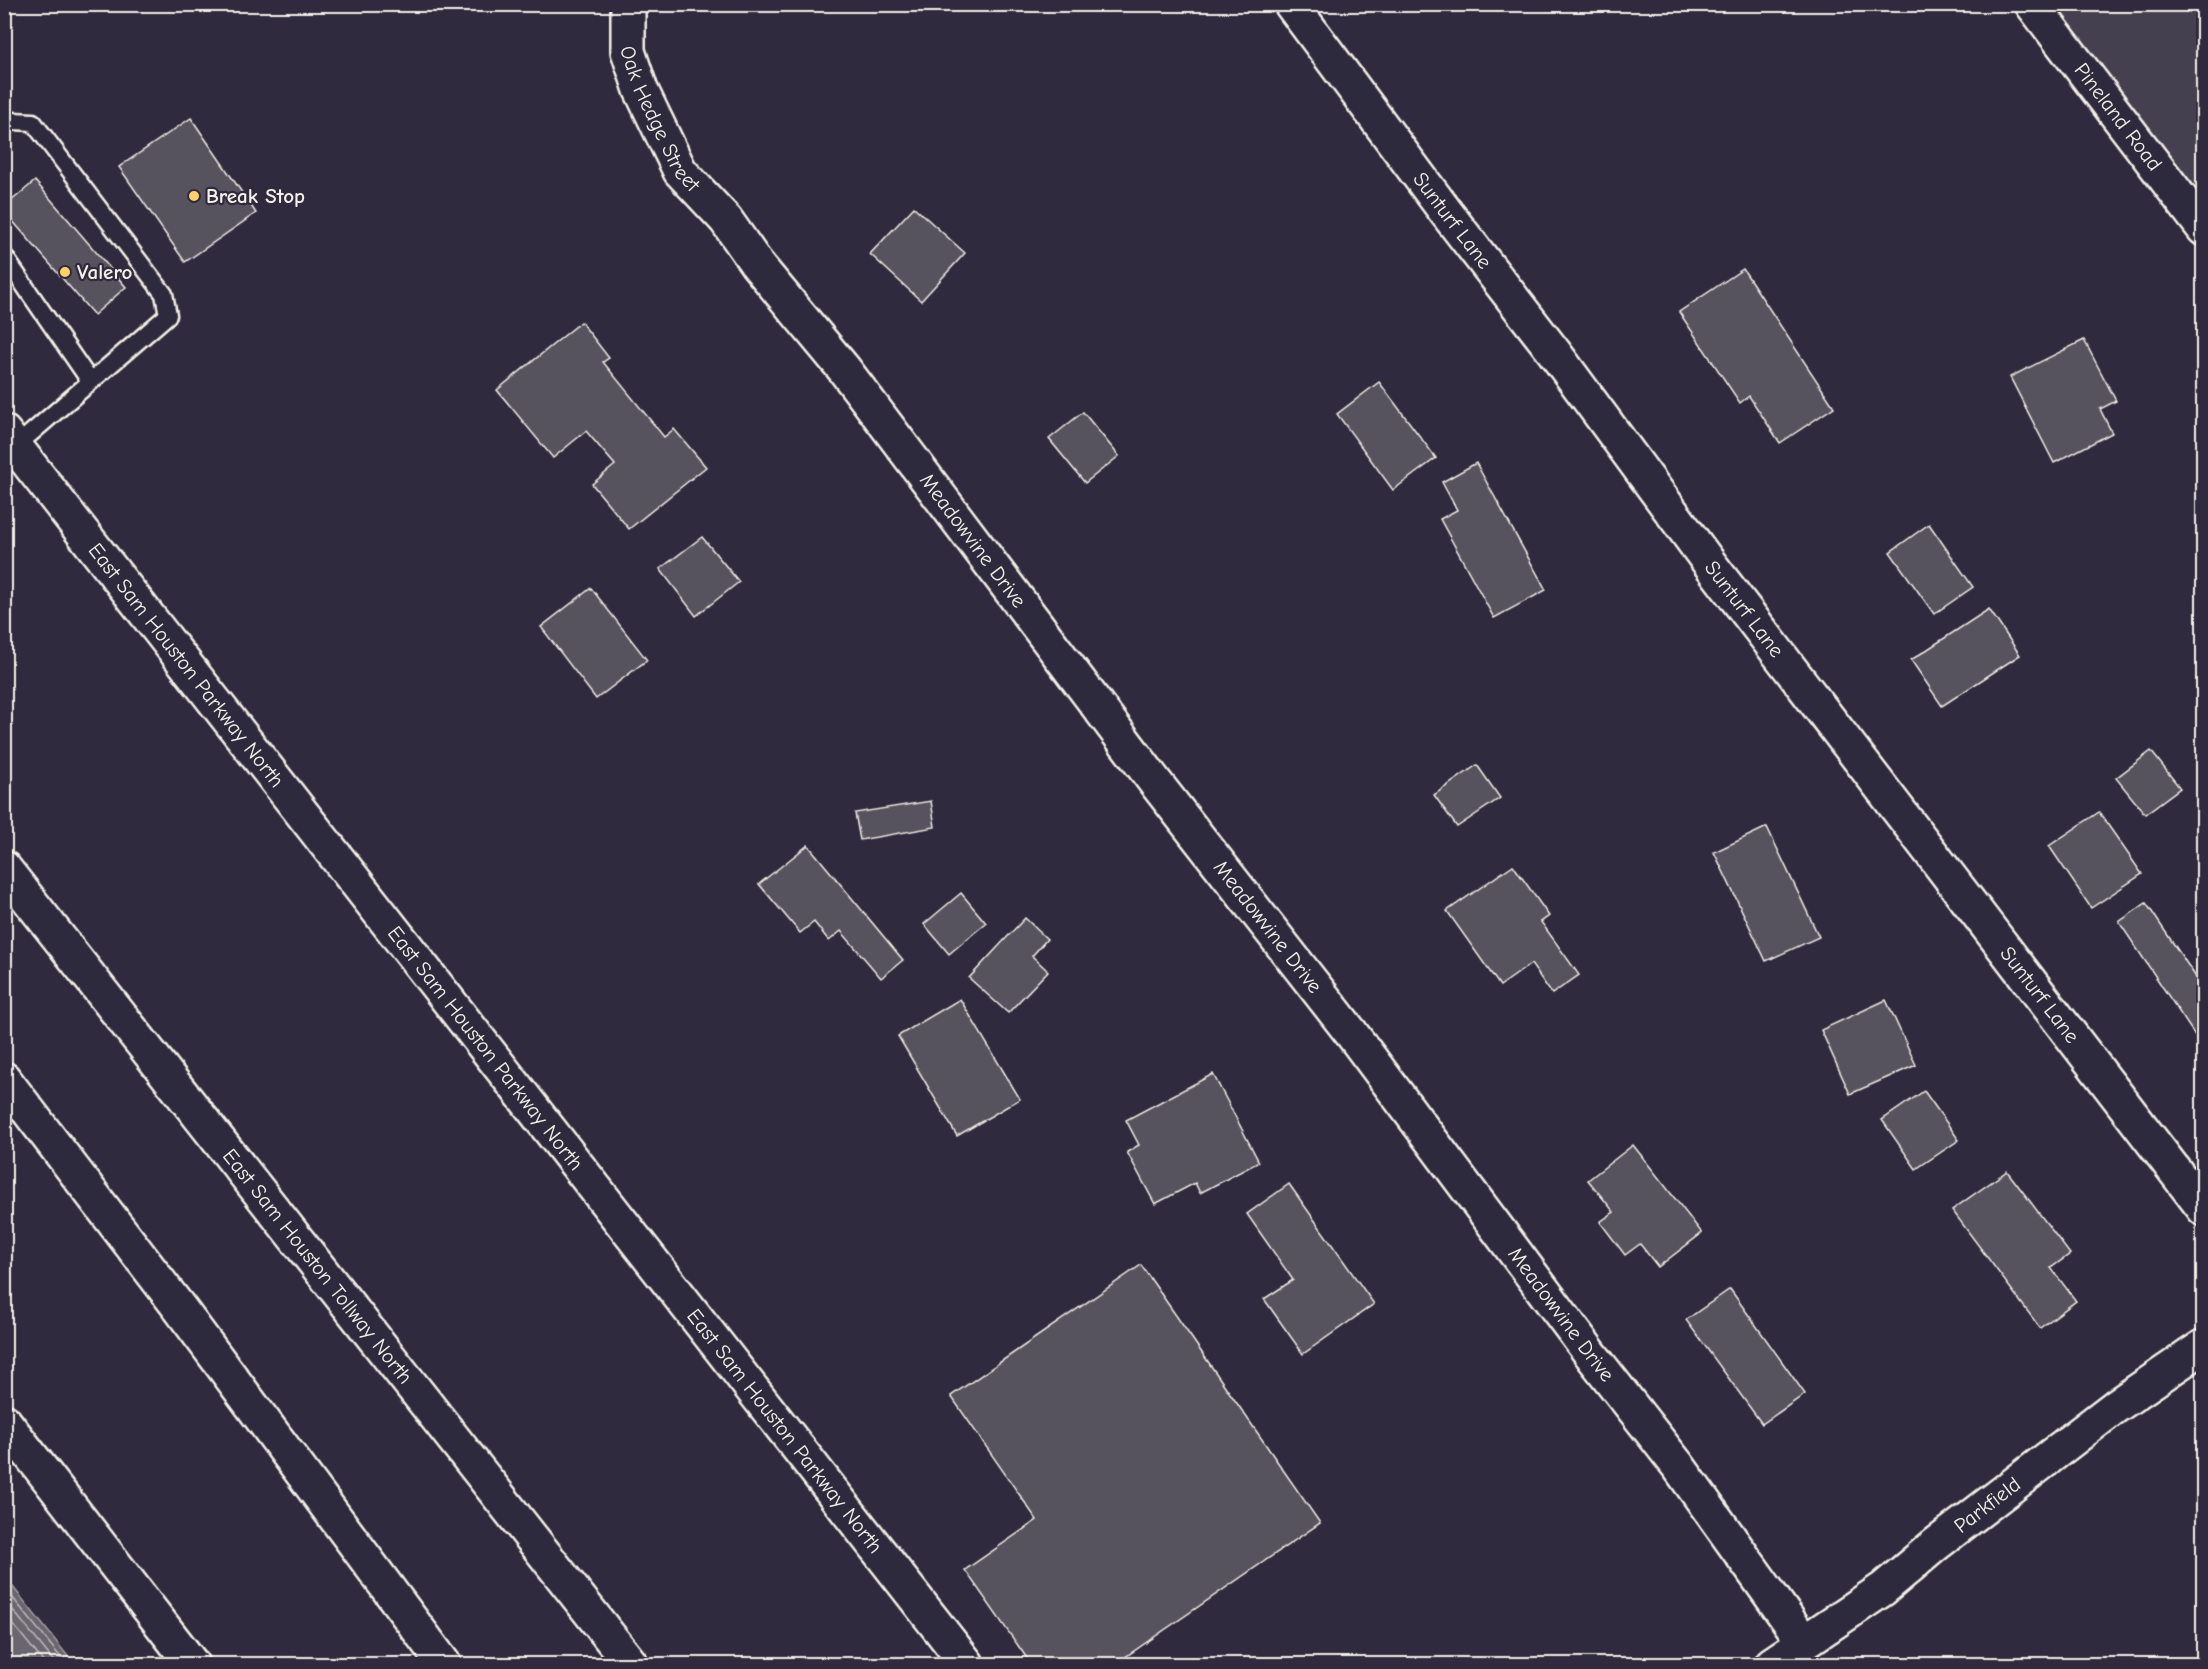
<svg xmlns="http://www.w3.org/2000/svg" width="2208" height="1669" font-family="'Comic Neue',sans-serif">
<rect width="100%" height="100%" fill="#2f2a3d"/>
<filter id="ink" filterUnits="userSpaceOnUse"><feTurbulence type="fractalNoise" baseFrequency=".0167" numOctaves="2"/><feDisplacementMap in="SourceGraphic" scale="12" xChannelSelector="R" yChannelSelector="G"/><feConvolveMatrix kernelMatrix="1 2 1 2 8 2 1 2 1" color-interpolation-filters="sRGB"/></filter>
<g filter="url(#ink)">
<path fill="#454050" stroke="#9c989c" stroke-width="1.5" d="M2052 5H2203V201Z"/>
<path fill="#6a6670" stroke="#a19ea0" stroke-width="1.5" d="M5 1577 74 1664H5Z"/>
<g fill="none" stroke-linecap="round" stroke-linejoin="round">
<g stroke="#bdb9b8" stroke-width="1.5">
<path d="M4 1587 66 1664"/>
<path d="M4 1599 56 1664"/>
<path d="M4 1613 45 1664"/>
</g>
</g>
<g fill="#56525f" stroke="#f4f1e8" stroke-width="1.5">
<path d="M191 118 256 213 185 262 119 167Z"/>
<path d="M35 181 126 287 94 315 4 211V207Z"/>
<path d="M914 207 965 253 921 301 870 254Z"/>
<path d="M1743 269 1834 407 1780 443 1749 396 1740 403 1679 312Z"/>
<path d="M581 322 609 358 603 362 664 437 674 429 706 467 629 529 592 484 615 465 586 431 553 458 497 390Z"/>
<path d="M2084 340 2116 401 2100 409 2112 433 2054 463 2010 377Z"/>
<path d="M1379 382 1436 458 1393 490 1337 414Z"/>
<path d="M1083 412 1119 456 1085 483 1049 439Z"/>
<path d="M1476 463 1546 590 1494 618 1440 519 1457 510 1442 482Z"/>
<path d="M1929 524 1973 587 1934 614 1890 552Z"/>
<path d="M702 537 739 582 696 616 660 569Z"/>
<path d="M591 588 647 660 596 699 541 627Z"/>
<path d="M1989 609 2020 655 1942 706 1911 660Z"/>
<path d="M2151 751 2180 788 2145 814 2116 778Z"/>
<path d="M1477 765 1500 798 1457 827 1434 795Z"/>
<path d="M931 801 935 827 860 840 855 813Z"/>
<path d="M2099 812 2142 874 2091 908 2049 846Z"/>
<path d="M1767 827 1819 937 1766 961 1714 852Z"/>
<path d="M808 845 903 960 881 978 841 931 829 941 814 922 800 933 759 884Z"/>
<path d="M1513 865 1549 916 1541 922 1579 975 1552 994 1531 964 1500 986 1447 911Z"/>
<path d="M961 893 986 923 949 954 924 924Z"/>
<path d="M2146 903 2204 989V1032L2196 1037 2119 922Z"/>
<path d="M1025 918 1047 939 1032 956 1048 971 1008 1013 969 978Z"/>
<path d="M960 999 1020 1099 957 1136 898 1036Z"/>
<path d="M1886 1000 1916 1065 1850 1094 1821 1030Z"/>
<path d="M1213 1074 1259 1162 1200 1193 1195 1183 1155 1204 1127 1152 1139 1145 1126 1120Z"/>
<path d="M1924 1091 1959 1140 1916 1169 1882 1120Z"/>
<path d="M1633 1145 1702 1233 1658 1267 1640 1244 1625 1255 1600 1222 1614 1212 1588 1180Z"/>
<path d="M2007 1171 2070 1254 2051 1268 2076 1301 2040 1328 1952 1210Z"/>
<path d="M1289 1184 1374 1304 1303 1354 1264 1299 1293 1280 1247 1214Z"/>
<path d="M1141 1265 1320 1523 1115 1664H1031L965 1570 1037 1520 951 1396Z"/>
<path d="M1730 1289 1805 1394 1762 1424 1686 1320Z"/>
</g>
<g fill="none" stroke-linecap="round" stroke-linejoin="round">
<defs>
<g id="service">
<path d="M4 127 13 121 33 122 164 294 168 315 16 446"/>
<path d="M4 256 90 381"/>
</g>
<g id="minor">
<path id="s1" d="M628 4V51L641 90 680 171 726 220 756 263 844 369 1155 782 1352 1034 1593 1357 1679 1467 1804 1642"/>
<path id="s2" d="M1291 4 1445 211 1554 352 1710 564 2204 1209"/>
<path id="s3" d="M1772 1664 1883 1589 1935 1545 2116 1406 2204 1346"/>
</g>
<g id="tertiary">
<path id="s4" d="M2032 4 2204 229"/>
</g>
<g id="secondary">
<path id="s5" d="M4 432 967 1664"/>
<path d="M4 1421 192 1664"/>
</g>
<g id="motorway">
<path id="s6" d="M4 868 631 1664"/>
<path d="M4 1079 181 1310 444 1664"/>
</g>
</defs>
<use href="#service" stroke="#f4f1e8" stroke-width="21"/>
<use href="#minor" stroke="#f4f1e8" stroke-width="38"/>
<use href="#tertiary" stroke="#f4f1e8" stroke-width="38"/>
<use href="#secondary" stroke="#f4f1e8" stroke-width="38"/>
<use href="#motorway" stroke="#f4f1e8" stroke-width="38"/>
<use href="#service" stroke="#2f2a3d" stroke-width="16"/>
<use href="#minor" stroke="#2f2a3d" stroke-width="33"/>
<use href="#tertiary" stroke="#2f2a3d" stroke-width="33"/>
<use href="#secondary" stroke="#2f2a3d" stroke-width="33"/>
<use href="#motorway" stroke="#2f2a3d" stroke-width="33"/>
</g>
</g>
<g fill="#ffd166" stroke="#2f2a3d" stroke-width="2">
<circle cx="194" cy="196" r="6"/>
<circle cx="65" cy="272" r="6"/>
</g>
<g text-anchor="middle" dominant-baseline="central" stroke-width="4.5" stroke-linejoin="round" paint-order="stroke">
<g font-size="21" fill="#f4f1e8" stroke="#2f2a3d">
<text stroke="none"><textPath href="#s1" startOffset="122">Oak Hedge Street</textPath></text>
<text stroke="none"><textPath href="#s4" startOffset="142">Pineland Road</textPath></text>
<text stroke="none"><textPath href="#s2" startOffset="270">Sunturf Lane</textPath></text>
<text stroke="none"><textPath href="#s1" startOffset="650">Meadowvine Drive</textPath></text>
<text stroke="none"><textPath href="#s2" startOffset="756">Sunturf Lane</textPath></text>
<text stroke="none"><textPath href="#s5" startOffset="296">East Sam Houston Parkway North</textPath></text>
<text stroke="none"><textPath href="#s1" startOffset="1136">Meadowvine Drive</textPath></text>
<text stroke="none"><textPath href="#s2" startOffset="1242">Sunturf Lane</textPath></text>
<text stroke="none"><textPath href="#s5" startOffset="782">East Sam Houston Parkway North</textPath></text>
<text stroke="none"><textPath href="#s6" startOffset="507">East Sam Houston Tollway North</textPath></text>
<text stroke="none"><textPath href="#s1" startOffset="1622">Meadowvine Drive</textPath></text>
<text stroke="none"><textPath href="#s5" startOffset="1268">East Sam Houston Parkway North</textPath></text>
<text stroke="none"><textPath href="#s3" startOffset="268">Parkfield</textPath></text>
</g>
<g font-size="21" font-weight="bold" fill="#f4f1e8" stroke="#2f2a3d" text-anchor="start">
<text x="206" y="196">Break Stop</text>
<text x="77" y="272">Valero</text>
</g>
</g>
<rect width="2208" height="1669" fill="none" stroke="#2f2a3d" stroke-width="24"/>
<rect x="12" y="12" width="2184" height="1645" fill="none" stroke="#f4f1e8" stroke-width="2" filter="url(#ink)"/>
</svg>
